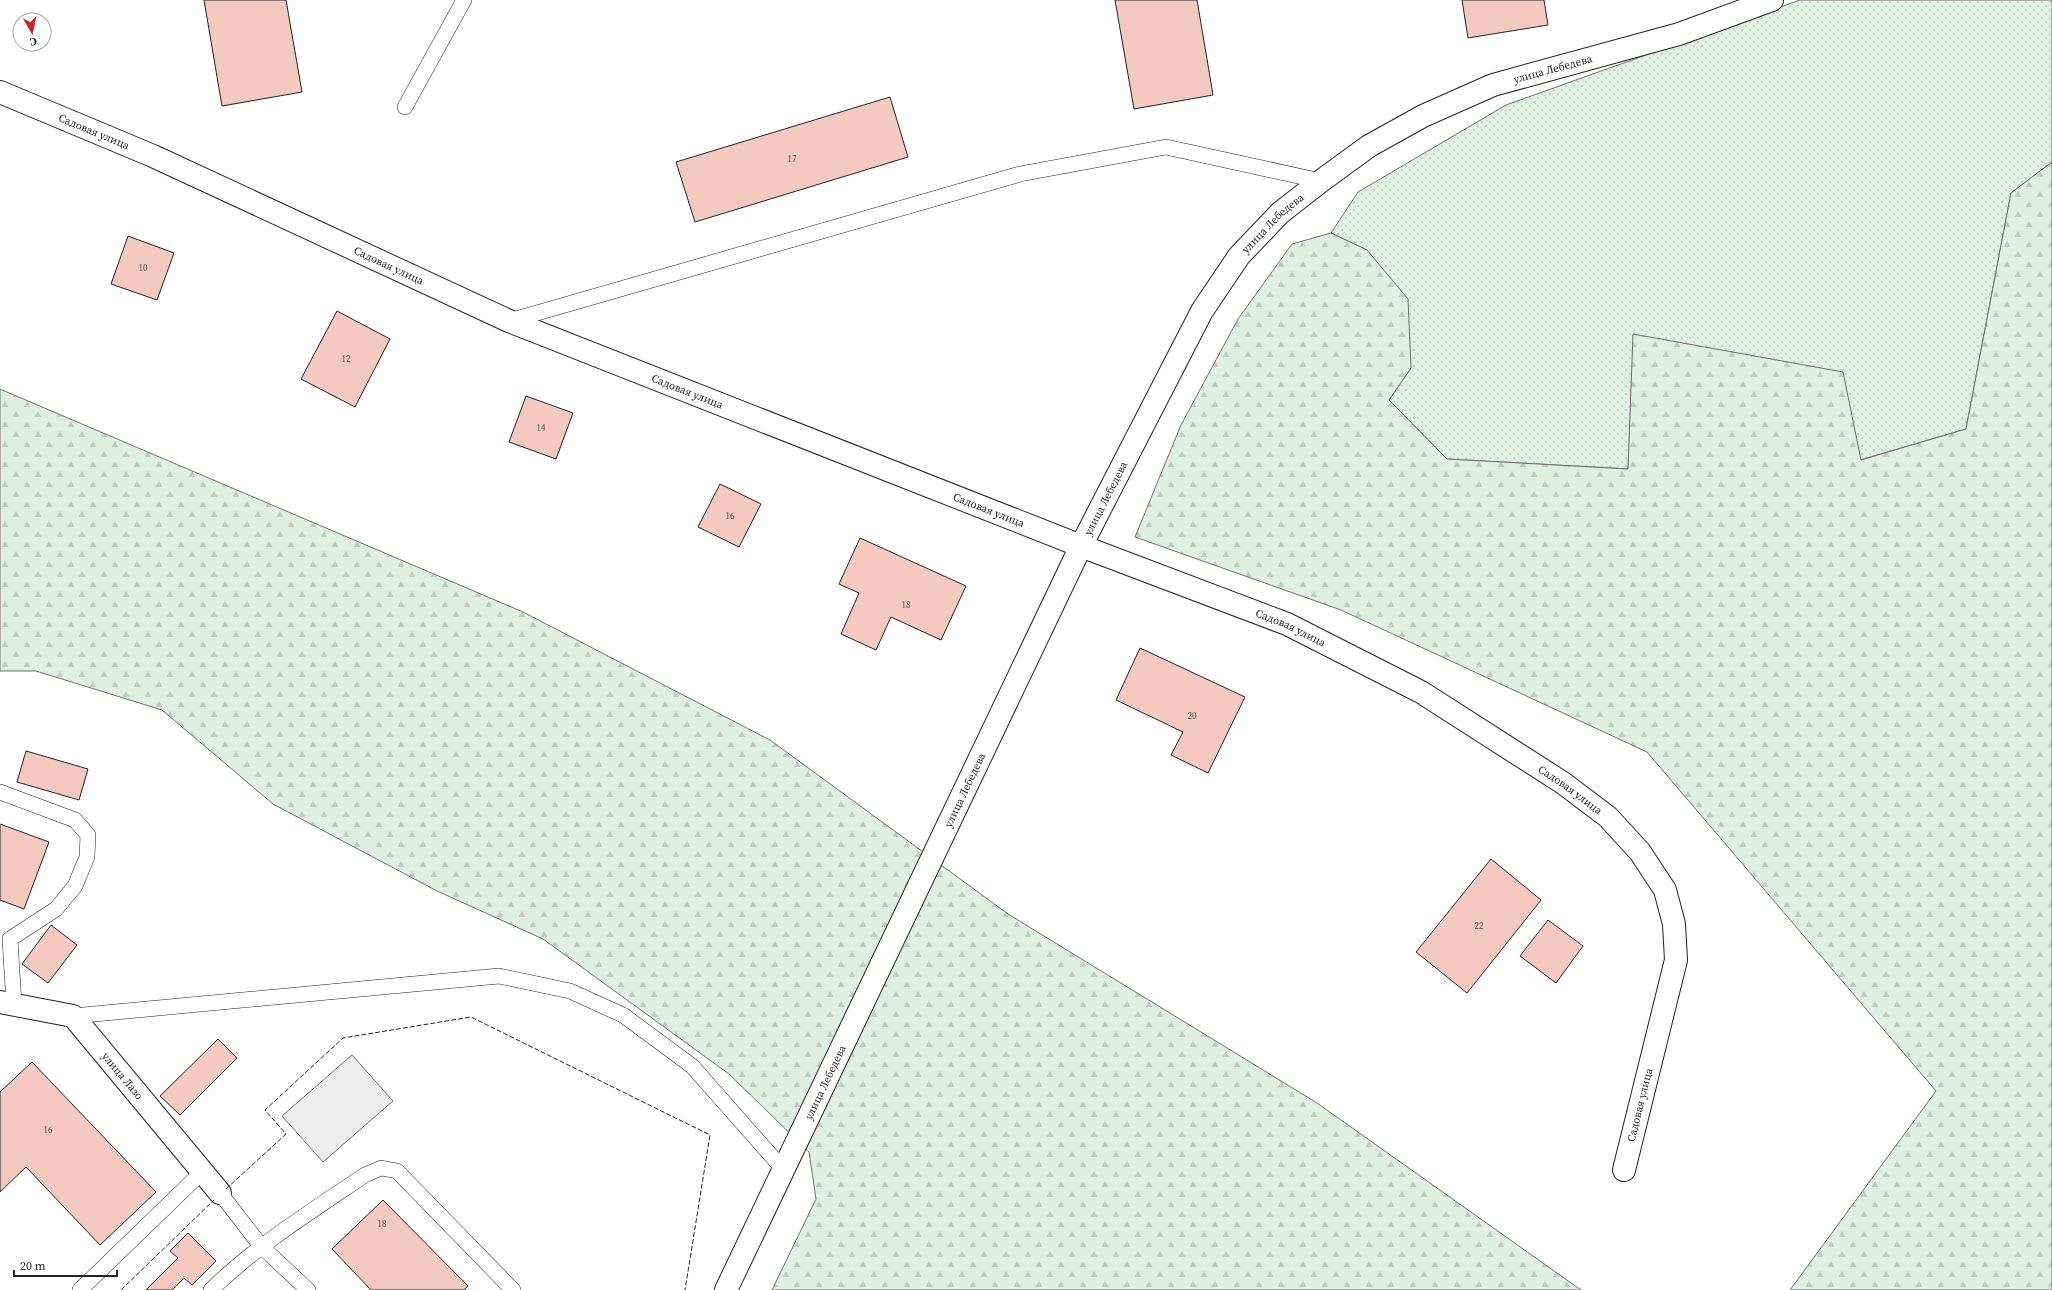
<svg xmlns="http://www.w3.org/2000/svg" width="2052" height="1290" font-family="'Source Serif 4',serif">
<defs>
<pattern id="grass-dots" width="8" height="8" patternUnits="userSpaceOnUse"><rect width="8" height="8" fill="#e0efe3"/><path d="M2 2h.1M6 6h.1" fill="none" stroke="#c0cdc2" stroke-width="1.8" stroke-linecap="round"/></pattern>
<pattern id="forest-firs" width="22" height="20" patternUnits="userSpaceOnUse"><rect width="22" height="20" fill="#e0efe3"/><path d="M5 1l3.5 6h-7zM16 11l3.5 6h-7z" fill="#c0cdc2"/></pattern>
</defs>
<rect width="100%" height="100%" fill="#fff"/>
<path fill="url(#grass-dots)" stroke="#6f6f6f" d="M1800 0H2052V162L2011 193 1966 429 1860 460 1634 334 1628 469 1447 459 1389 400 1411 368 1367 250 1331 233 1358 192 1506 105Z"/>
<g fill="url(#forest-firs)" stroke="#6f6f6f">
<path d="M2052 162V1290H1790L1936 1091 1647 752 1341 610 1135 537 1181 425 1238 319 1292 244 1331 233 1367 250 1408 299 1411 368 1389 400 1447 459 1628 469 1633 334 1843 372 1861 460 1966 429 2011 193Z"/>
<path d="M0 389 523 612 770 740 1008 914 1317 1103 1581 1290H772L816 1199 809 1152 729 1074 543 939 437 891 273 804 162 710 36 671H0Z"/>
</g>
<path fill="#ededed" stroke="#6f6f6f" d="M352 1055 393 1101 323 1162 282 1116Z"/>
<g fill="#f3c9c0" stroke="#222">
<path d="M204 0H286L302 92 222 106Z"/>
<path d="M1115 0H1197L1213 95 1134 109Z"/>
<path d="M1462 0H1544L1548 25 1468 38Z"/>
<path d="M890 97 908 157 695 222 676 162Z"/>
<path d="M128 236 174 253 157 300 111 284Z"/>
<path d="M337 311 390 339 355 407 301 379Z"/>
<path d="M526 396 573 413 556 459 509 442Z"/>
<path d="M720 484 761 504 739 547 698 527Z"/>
<path d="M860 538 966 586 941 640 891 617 876 650 841 634 859 593 839 584Z"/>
<path d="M1140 648 1245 697 1208 773 1171 755 1183 732 1116 700Z"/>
<path d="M26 751 88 769 79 800 17 782Z"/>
<path d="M0 824 49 842 24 909 0 900Z"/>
<path d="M1491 859 1541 900 1467 993 1416 952Z"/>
<path d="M1548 920 1583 946 1556 983 1520 956Z"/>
<path d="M51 925 77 945 48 983 22 964Z"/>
<path d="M218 1039 237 1058 180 1115 160 1096Z"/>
<path d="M32 1062 156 1192 100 1245 26 1167 0 1192V1092Z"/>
<path d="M383 1200 468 1286 464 1290H371L332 1249Z"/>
<path d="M188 1233 216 1261 192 1285 184 1278 172 1290H146L178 1258 170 1251Z"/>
</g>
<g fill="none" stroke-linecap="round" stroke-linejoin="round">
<defs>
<g id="lane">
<path d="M405 107 464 0"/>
<path d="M509 321 1020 174 1166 147 1321 181"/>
<path d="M0 792 75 820 88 835 87 857 75 886 56 909 10 939 14 1005"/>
<path d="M73 1016 499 976 570 991 623 1015 692 1066 783 1169"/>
<path d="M220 1193 261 1246 308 1290"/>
<path d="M80 1290 202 1172"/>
<path d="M211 1290C257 1245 312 1211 365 1175L381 1168 397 1171 513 1290"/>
</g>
<g id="street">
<path id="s1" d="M0 92 153 156 509 321 1081 546 1287 624 1421 692 1563 783 1608 817 1640 852 1665 890 1674 924 1676 960 1624 1170"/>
<path id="s2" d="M0 1002 73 1016 220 1193"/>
</g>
<g id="secondary">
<path id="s3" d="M726 1290 1081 546 1202 311 1239 256 1280 213 1321 181 1369 146 1423 116 1493 85 1679 34 1772 0"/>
</g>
</defs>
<use href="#lane" stroke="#222" stroke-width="16"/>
<use href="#street" stroke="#222" stroke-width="24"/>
<use href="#secondary" stroke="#222" stroke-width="24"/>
<use href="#lane" stroke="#fff" stroke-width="15"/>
<use href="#street" stroke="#fff" stroke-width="22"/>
<use href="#secondary" stroke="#fff" stroke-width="22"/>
<g stroke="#222" stroke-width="1" stroke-dasharray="5 2" stroke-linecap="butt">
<path d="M226 1189 286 1134 265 1110 343 1038 471 1017 710 1135 685 1290"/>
<path d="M121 1290 214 1200"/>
</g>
</g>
<g text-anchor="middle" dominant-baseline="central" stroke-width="3" stroke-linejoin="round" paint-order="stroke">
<g font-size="9" fill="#564c4a">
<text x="792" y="159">17</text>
<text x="143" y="268">10</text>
<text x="346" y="359">12</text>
<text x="541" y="428">14</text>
<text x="730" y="516">16</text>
<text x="906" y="605">18</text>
<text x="1192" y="716">20</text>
<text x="1479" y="926">22</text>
<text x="48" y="1130">16</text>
<text x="382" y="1224">18</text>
</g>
<g font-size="11" fill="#222" stroke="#fff">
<text stroke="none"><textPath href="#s3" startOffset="1526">улица Лебедева</textPath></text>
<text stroke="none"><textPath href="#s1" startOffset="102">Садовая улица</textPath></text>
<text stroke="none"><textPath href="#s3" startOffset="1202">улица Лебедева</textPath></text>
<text stroke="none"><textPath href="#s1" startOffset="426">Садовая улица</textPath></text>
<text stroke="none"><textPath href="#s1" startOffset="750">Садовая улица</textPath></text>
<text stroke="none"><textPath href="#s3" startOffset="878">улица Лебедева</textPath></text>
<text stroke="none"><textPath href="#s1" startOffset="1074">Садовая улица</textPath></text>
<text stroke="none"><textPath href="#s1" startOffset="1398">Садовая улица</textPath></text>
<text stroke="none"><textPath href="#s3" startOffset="554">улица Лебедева</textPath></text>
<text stroke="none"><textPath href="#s1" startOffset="1722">Садовая улица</textPath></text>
<text stroke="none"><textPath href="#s2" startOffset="152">улица Лазо</textPath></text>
<text stroke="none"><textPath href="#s3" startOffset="230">улица Лебедева</textPath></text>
<text transform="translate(1640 1105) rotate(-76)">Садовая улица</text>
</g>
</g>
<g transform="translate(32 32) rotate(171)"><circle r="19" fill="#ffffff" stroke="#a7a7a7"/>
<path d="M0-3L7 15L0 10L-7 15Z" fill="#c62828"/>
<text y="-6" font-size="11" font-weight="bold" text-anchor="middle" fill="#222222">С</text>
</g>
<path d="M14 1270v6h103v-6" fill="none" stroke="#222222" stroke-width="2"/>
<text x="20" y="1270" font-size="12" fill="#222222" stroke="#ffffff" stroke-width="3" paint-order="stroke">20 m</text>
</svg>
